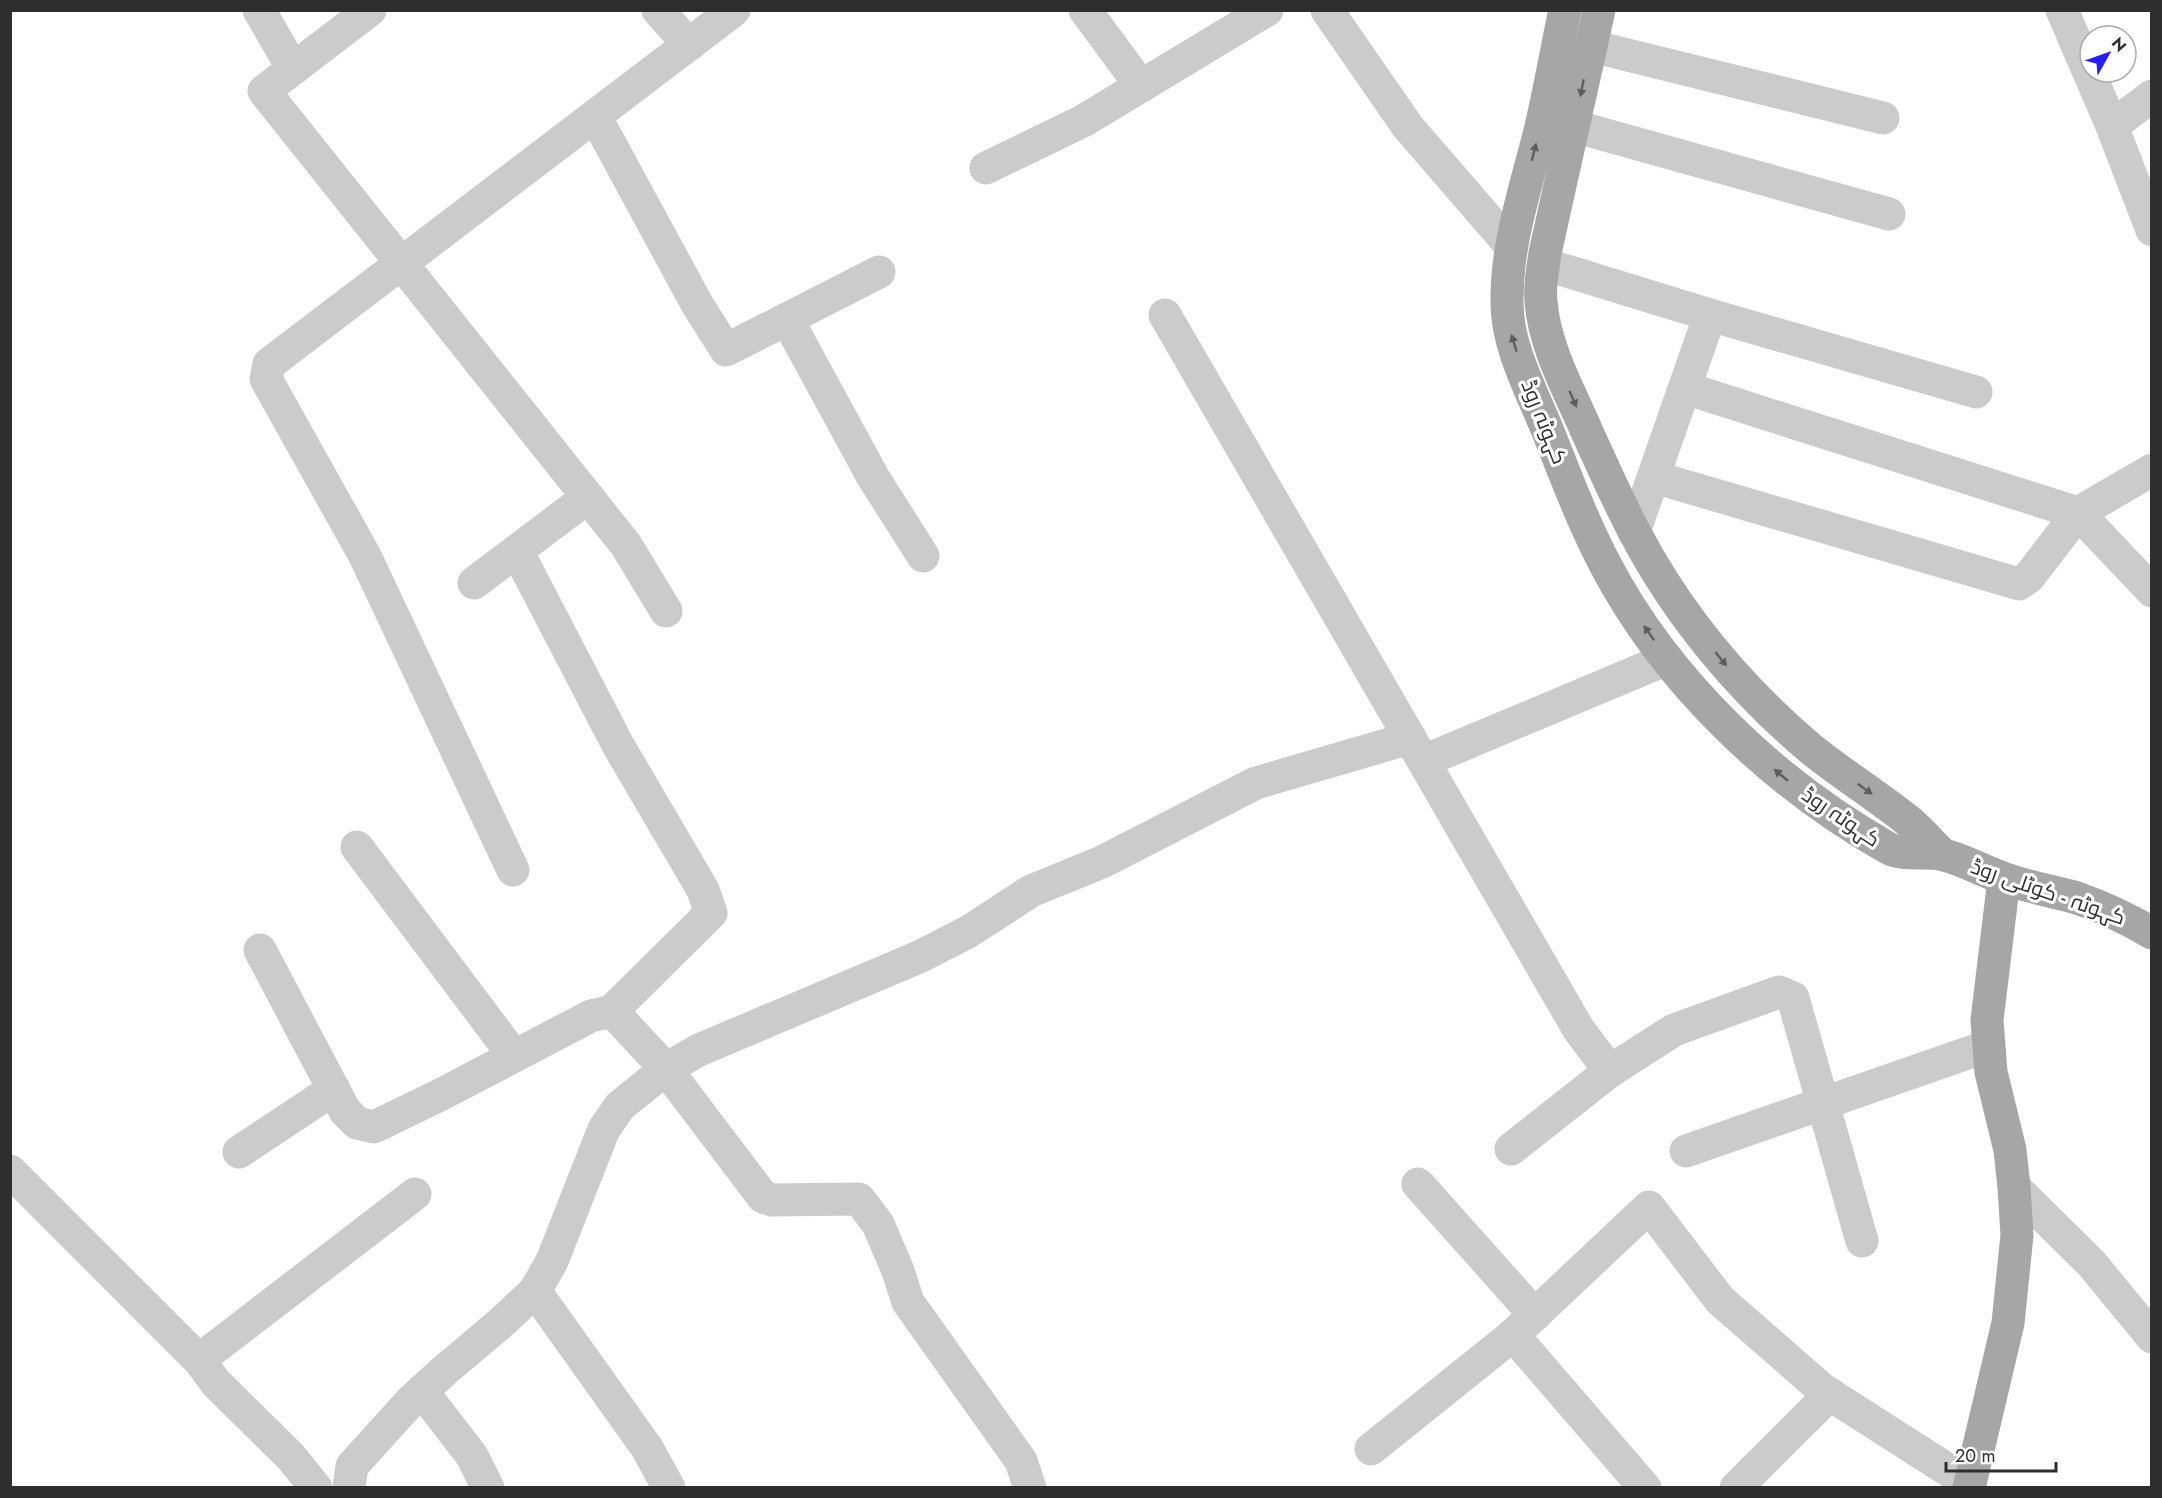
<svg xmlns="http://www.w3.org/2000/svg" width="2162" height="1498" font-family="Jost,Cairo,sans-serif">
<rect width="100%" height="100%" fill="#fff"/>
<g fill="none" stroke-linecap="round" stroke-linejoin="round">
<g stroke="#cbcbcb" stroke-width="33">
<path d="M259 10 293 69"/>
<path d="M370 10 264 91 626 545 666 611"/>
<path d="M658 10 689 45"/>
<path d="M1085 10 1141 86"/>
<path d="M1327 10 1408 127 1511 246"/>
<path d="M2062 10 2112 126 2152 230"/>
<path d="M1591 46 1883 118"/>
<path d="M595 116 697 304 726 350 879 272"/>
<path d="M1545 118 1889 214"/>
<path d="M2112 126 2152 96"/>
<path d="M986 168 1083 121 1267 10"/>
<path d="M1544 264 1710 315 1634 532"/>
<path d="M1165 315 1579 1030 1610 1071"/>
<path d="M1710 315 1976 392"/>
<path d="M787 319 873 477 923 556"/>
<path d="M1685 388 2078 513 2152 470"/>
<path d="M1654 477 2019 584 2029 577 2078 513 2152 591"/>
<path d="M517 551 618 745 703 890 711 913 612 1011"/>
<path d="M474 583 588 497"/>
<path d="M1424 761 1667 659"/>
<path d="M357 847 514 1056"/>
<path d="M513 870 365 556 266 379 269 364 734 10"/>
<path d="M260 950 345 1111 357 1123 374 1127 440 1095 591 1016 612 1011 666 1069 763 1197 772 1200 859 1199 878 1224 898 1271 908 1302 1021 1461 1030 1488"/>
<path d="M1511 1149 1610 1071 1674 1030 1779 992 1793 998 1862 1241"/>
<path d="M1686 1151 1988 1046"/>
<path d="M239 1152 334 1089"/>
<path d="M10 1171 199 1360 216 1383 291 1457 316 1488"/>
<path d="M1418 1184 1535 1315"/>
<path d="M2014 1187 2092 1264 2152 1337"/>
<path d="M535 1291 647 1448 669 1488"/>
<path d="M1513 1335 1645 1488"/>
<path d="M199 1360 415 1194"/>
<path d="M422 1391 472 1456 488 1488"/>
<path d="M1371 1449 1513 1335 1649 1207 1720 1300 1823 1390 1970 1484"/>
<path d="M349 1488 352 1466 410 1402 444 1371 503 1321 535 1291 552 1261 604 1129 620 1106 666 1069 699 1050 919 957 968 932 1031 891 1102 862 1256 783 1410 738"/>
<path d="M1736 1488 1830 1394"/>
</g>
<g stroke="#a6a6a6" stroke-width="33">
<path d="M1565 10C1556 52 1549 94 1539 135 1525 190 1506 246 1507 303 1507 346 1531 390 1547 429 1565 474 1582 520 1605 564 1666 681 1773 783 1888 848 1904 857 1927 850 1944 855 1964 860 1983 871 2003 878 2027 887 2052 891 2077 898 2103 907 2128 919 2152 933"/>
<path d="M1599 10 1545 253C1543 269 1539 286 1541 302 1545 349 1570 392 1588 434 1603 467 1618 501 1635 533 1678 615 1740 689 1811 749 1842 774 1876 795 1906 819 1919 829 1930 842 1942 854"/>
<path d="M1969 1488 2008 1323 2017 1235 2014 1187 2010 1150 1991 1072 1987 1020 2004 879"/>
</g>
</g>
<defs><path id="oneway-solid" d="M-6-.8H1V-3.2L6.5 0L1 3.2V.8H-6Z" transform="scale(1.5)"/></defs>
<g fill="#5e5e5e">
<use href="#oneway-solid" transform="translate(1582 88) rotate(101)"/>
<use href="#oneway-solid" transform="translate(1534 152) rotate(-76)"/>
<use href="#oneway-solid" transform="translate(1514 343) rotate(-107)"/>
<use href="#oneway-solid" transform="translate(1573 399) rotate(66)"/>
<use href="#oneway-solid" transform="translate(1649 633) rotate(-125)"/>
<use href="#oneway-solid" transform="translate(1721 659) rotate(51)"/>
<use href="#oneway-solid" transform="translate(1781 775) rotate(-140)"/>
<use href="#oneway-solid" transform="translate(1865 789) rotate(36)"/>
</g>
<g text-anchor="middle" dominant-baseline="central" stroke-width="6" stroke-linejoin="round" paint-order="stroke">
<g font-size="21" fill="#2e2e2e" stroke="#fff">
<text transform="translate(1544 422) rotate(68)">کہوٹہ روڈ</text>
<text transform="translate(1841 817) rotate(34)">کہوٹہ روڈ</text>
<text transform="translate(2048 892) rotate(19)">کہوٹہ - کوٹلی روڈ</text>
</g>
</g>
<rect width="2162" height="1498" fill="none" stroke="#2e2e2e" stroke-width="24"/>
<g transform="translate(2108 54) rotate(50)"><circle r="28" fill="#ffffff" stroke="#ababab" stroke-width="1.5"/>
<path d="M0-4.5L10 22L0 15L-10 22Z" fill="#291ef7"/>
<text y="-9" font-size="16" font-weight="bold" text-anchor="middle" fill="#2e2e2e">N</text>
</g>
<path d="M1946 1462v9h110v-9" fill="none" stroke="#2e2e2e" stroke-width="3"/>
<text x="1955" y="1462" font-size="18" fill="#2e2e2e" stroke="#ffffff" stroke-width="4.5" paint-order="stroke">20 m</text>
</svg>
